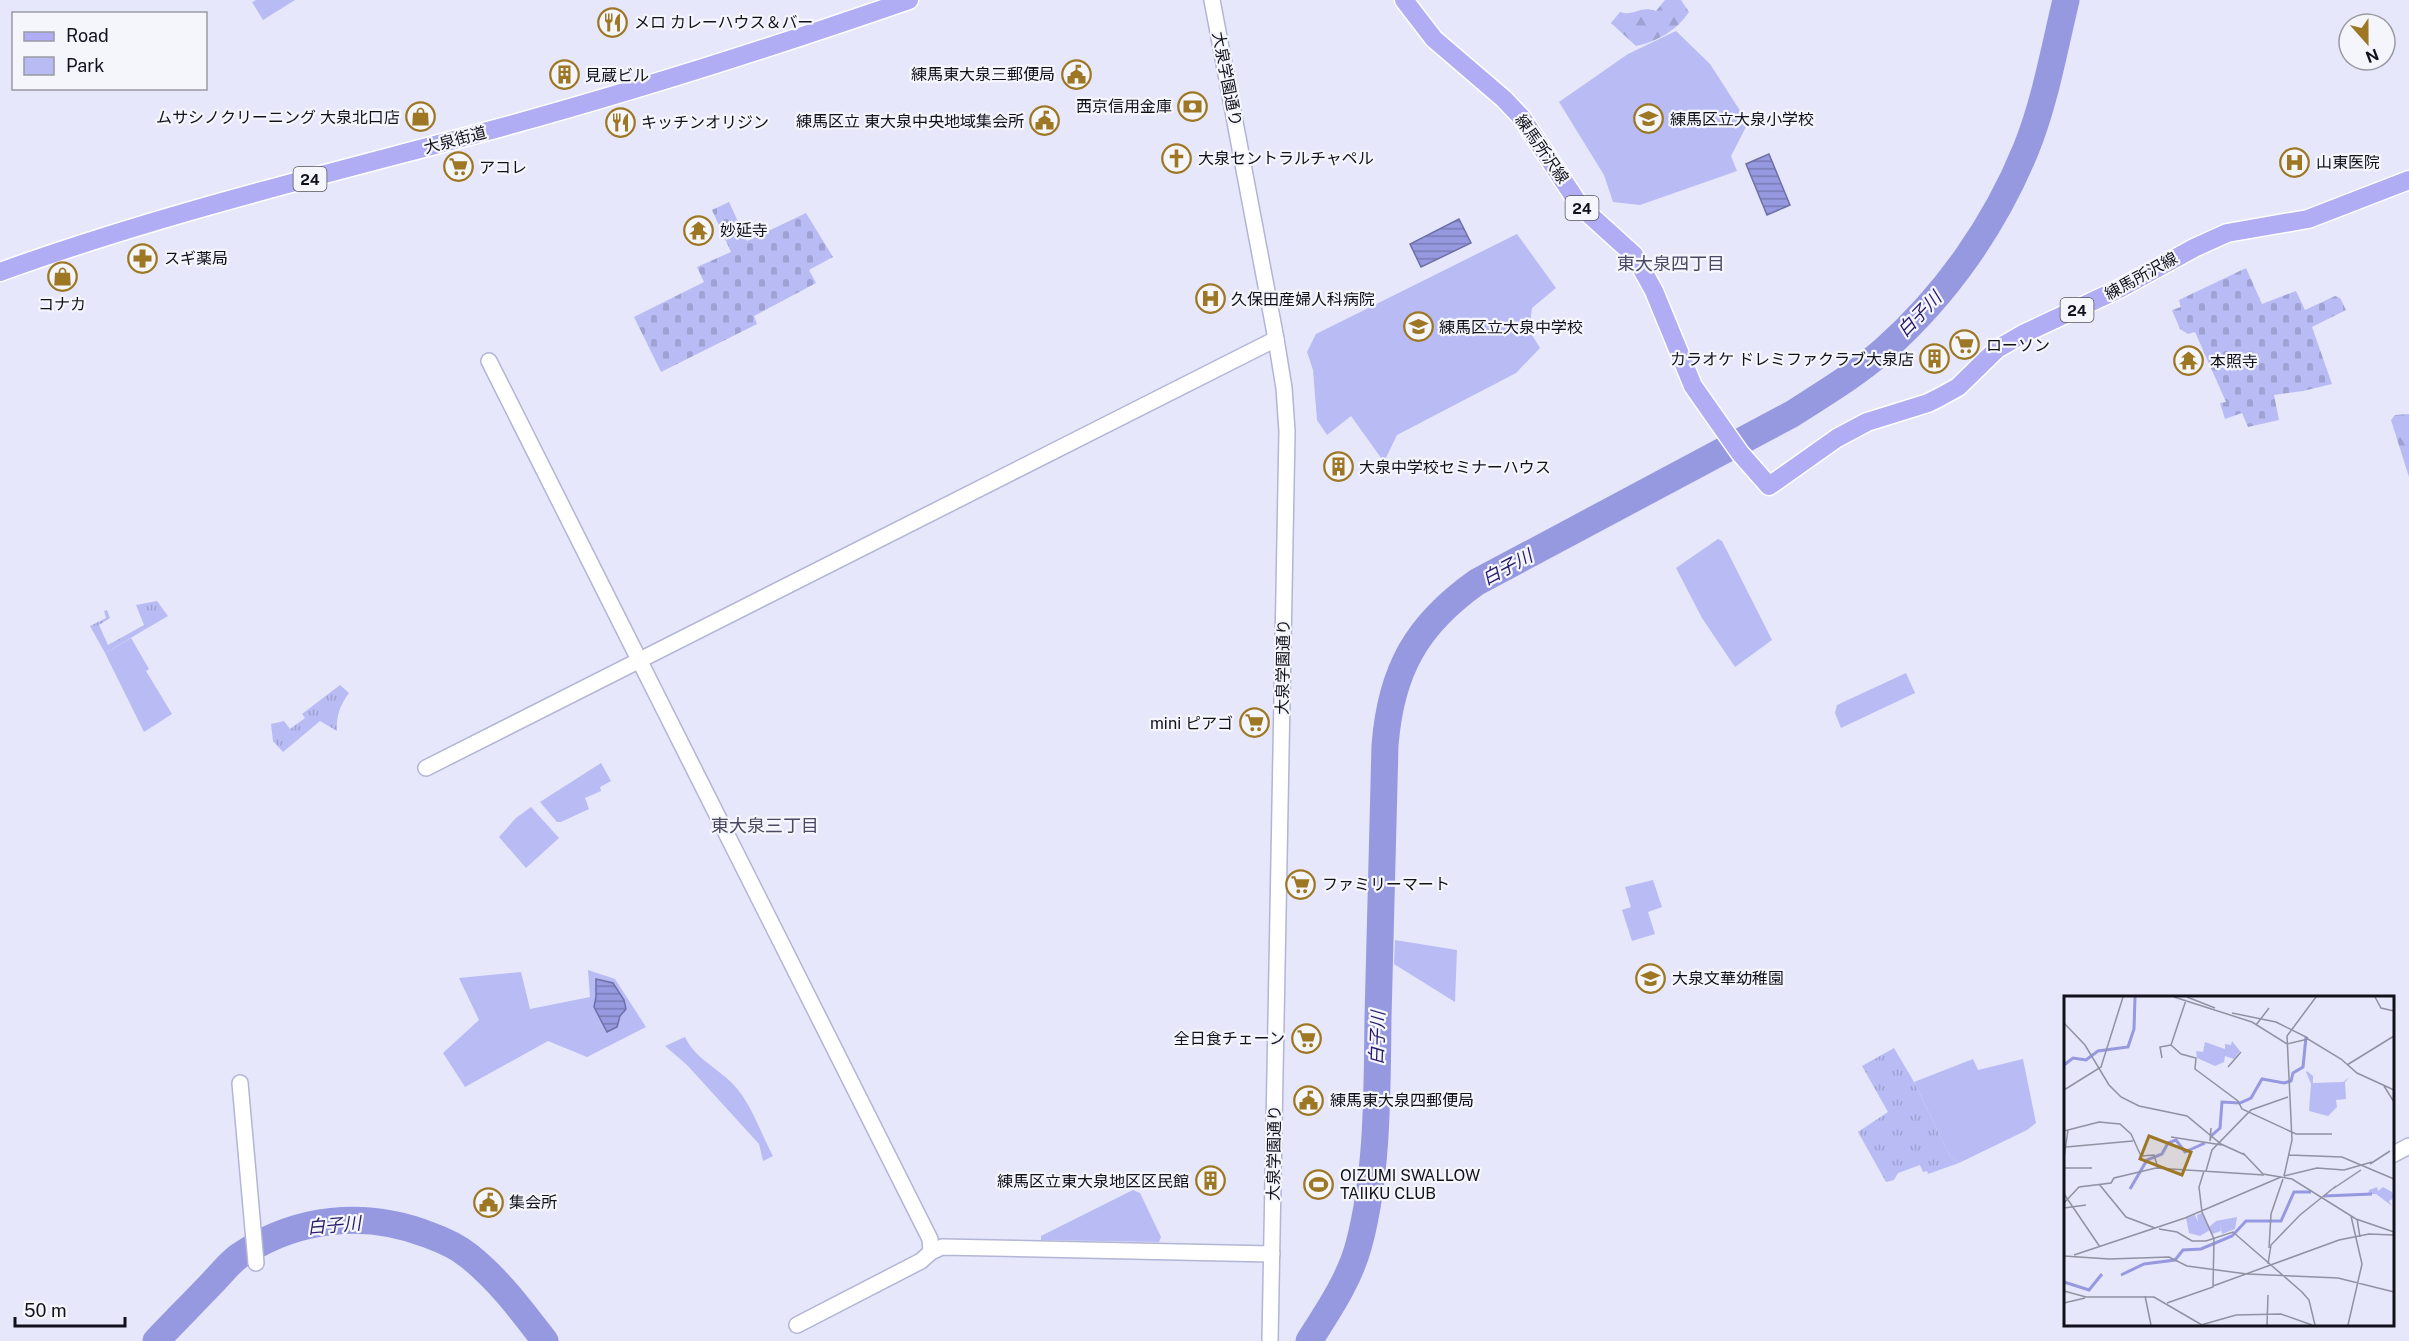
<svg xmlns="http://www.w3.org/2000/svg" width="2409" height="1341" font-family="'Public Sans','Noto Sans JP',sans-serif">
<defs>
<pattern id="grass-tufts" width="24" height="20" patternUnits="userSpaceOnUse" patternTransform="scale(1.5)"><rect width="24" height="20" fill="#b9bcf4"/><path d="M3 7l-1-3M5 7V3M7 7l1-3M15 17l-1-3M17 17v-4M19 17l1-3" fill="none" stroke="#9ea1d1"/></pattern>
<pattern id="forest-firs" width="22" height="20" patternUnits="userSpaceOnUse" patternTransform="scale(1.5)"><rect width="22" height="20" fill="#b9bcf4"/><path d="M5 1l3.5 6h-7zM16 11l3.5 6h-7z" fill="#9ea1d1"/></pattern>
<pattern id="cemetery-stones" width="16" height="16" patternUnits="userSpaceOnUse" patternTransform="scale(1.5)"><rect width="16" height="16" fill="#b9bcf4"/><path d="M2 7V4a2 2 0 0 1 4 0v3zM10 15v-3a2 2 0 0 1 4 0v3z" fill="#9ea1d1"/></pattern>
<pattern id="water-rules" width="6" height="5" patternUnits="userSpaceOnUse" patternTransform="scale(1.5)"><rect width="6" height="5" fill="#9699e0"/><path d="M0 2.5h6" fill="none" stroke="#797bb5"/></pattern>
</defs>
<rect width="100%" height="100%" fill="#e6e7fb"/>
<g fill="url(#grass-tufts)">
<path d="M157 601 168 616 105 653 90 626 106 618 104 611 107 610 110 618 99 625 108 645 144 625 136 605Z"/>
<path d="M340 685 349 693C340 705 336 716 337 731L320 721 283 752 273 741 271 724 284 721 290 729 305 718 302 714Z"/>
<path d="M1894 1048 1914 1082 1950 1156 1959 1163 1928 1174 1927 1171 1923 1172 1920 1165 1898 1173 1894 1180 1886 1182 1858 1132 1888 1112 1862 1066Z"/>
</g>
<g fill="url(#forest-firs)">
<path d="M1665 0H1681L1689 12C1676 31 1658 41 1636 46L1611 23 1620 12C1635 17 1639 5 1656 11Z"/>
<path d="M2409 414V477L2391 420 2395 415Z"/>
</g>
<g fill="url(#cemetery-stones)">
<path d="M729 202 747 241 806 213 833 257 809 270 816 283 754 316 757 324 661 372 634 317 704 282 697 267 731 252 712 210Z"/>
<path d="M2246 268 2262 304 2296 291 2305 310 2335 296 2340 298 2346 310 2312 327 2332 384 2303 391 2274 395 2279 420 2248 427 2242 413 2225 419 2220 403 2226 402 2195 332 2188 334 2180 329 2172 310 2181 307 2179 300Z"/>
</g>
<g fill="#b9bcf4">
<path d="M256 0H295L263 20 252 2Z"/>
<path d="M1676 31 1710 64 1748 123 1731 156 1737 171 1640 205 1613 202 1604 175 1559 102 1628 54Z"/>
<path d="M1517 234 1556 288 1532 308 1529 330 1540 348 1516 373 1397 435 1384 462 1351 416 1327 435 1317 420 1313 370 1307 352 1316 334Z"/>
<path d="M1718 539 1722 541 1772 640 1735 667 1702 618 1676 568Z"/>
<path d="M131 638 149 669 146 671 172 714 144 732 105 653Z"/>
<path d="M1906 673 1915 693 1841 728 1835 713 1837 705Z"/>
<path d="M601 763 611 781 600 787 601 791 585 798 589 809 561 822H557L540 802Z"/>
<path d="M531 807 559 838 526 868 499 837 516 818Z"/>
<path d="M1653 880 1662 907 1648 912 1655 934 1632 941 1622 910 1631 907 1625 887Z"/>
<path d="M1395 940 1457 950 1455 1002 1394 964Z"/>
<path d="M588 970 615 979 646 1027 587 1057 548 1041 465 1087 443 1053 479 1020 459 978 521 972 530 1009 590 997Z"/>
<path d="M685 1037C694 1057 717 1068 732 1083 751 1102 760 1132 773 1156L763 1161 759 1144 687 1065 665 1046Z"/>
<path d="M1973 1059 1978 1070 2023 1059 2036 1123 2027 1130 1959 1163 1950 1156 1914 1082Z"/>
<path d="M1133 1190 1140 1193 1161 1237 1159 1242 1041 1240V1236Z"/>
</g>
<g fill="url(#water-rules)" stroke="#6e70a5" stroke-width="1.5">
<path d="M1769 154 1790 205 1767 215 1746 164Z"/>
<path d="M1459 219 1471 243 1421 267 1410 244Z"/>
<path d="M596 979 613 983 624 1000 626 1009 620 1016 617 1027 607 1032 594 1007 596 997Z"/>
</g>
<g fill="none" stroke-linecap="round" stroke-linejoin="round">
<g stroke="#9699e0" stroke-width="27">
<path d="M156 1341C175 1321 194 1302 213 1282 221 1274 229 1263 239 1256 296 1217 365 1210 429 1235 443 1240 458 1247 469 1256 499 1280 522 1311 545 1341"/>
<path d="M1309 1341C1328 1311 1350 1279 1359 1244 1378 1172 1377 1092 1378 1018 1380 927 1383 836 1385 745 1391 671 1416 625 1477 582L1792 414C1823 394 1857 374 1885 349 1946 295 1995 225 2026 149 2045 102 2054 50 2066 0"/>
</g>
<defs>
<g id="minor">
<path d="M1212 0 1276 339 1284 388 1287 431 1270 1341"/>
<path d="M489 361 930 1239 931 1252"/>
<path d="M426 768 1276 339"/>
<path d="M240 1083 256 1263"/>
<path d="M2392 1155 2409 1146"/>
<path d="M797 1325 921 1261 931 1252 942 1247 1272 1254"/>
</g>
<g id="major">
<path d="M1404 0 1434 39 1504 99 1522 118 1580 206 1634 255 1654 291 1693 386 1740 453 1769 486 1837 438 1867 422 1928 403 1940 397 1958 387 1997 349 2023 334 2119 289 2194 248 2227 233 2308 219 2409 180"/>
<path d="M0 272C163 213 332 173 499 128 638 90 773 47 909 0"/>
</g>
</defs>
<use href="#minor" stroke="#b2b5d4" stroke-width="18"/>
<use href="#major" stroke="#fff" stroke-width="21"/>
<use href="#minor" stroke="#fff" stroke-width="15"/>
<use href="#major" stroke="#b0adf4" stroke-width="18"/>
</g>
<defs>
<symbol id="restaurant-ring" viewBox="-11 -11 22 22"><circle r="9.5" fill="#f5f6fc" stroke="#9d7723" stroke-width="1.5"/><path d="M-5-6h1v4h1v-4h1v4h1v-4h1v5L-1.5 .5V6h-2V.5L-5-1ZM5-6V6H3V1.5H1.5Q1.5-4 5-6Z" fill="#9d7723"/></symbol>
<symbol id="civic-ring" viewBox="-11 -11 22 22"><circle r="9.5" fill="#f5f6fc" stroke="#9d7723" stroke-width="1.5"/><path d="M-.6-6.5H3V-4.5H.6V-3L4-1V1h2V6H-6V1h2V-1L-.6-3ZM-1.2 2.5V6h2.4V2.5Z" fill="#9d7723"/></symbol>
<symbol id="building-ring" viewBox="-11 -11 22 22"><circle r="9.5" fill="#f5f6fc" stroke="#9d7723" stroke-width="1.5"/><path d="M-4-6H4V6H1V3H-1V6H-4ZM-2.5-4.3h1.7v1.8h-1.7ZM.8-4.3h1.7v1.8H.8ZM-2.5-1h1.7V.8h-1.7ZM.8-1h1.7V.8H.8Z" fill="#9d7723"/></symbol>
<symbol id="bank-ring" viewBox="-11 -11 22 22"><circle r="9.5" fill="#f5f6fc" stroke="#9d7723" stroke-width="1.5"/><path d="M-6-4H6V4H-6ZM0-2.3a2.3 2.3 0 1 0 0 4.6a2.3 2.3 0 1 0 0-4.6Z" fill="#9d7723"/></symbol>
<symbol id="shop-ring" viewBox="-11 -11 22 22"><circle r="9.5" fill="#f5f6fc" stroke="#9d7723" stroke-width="1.5"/><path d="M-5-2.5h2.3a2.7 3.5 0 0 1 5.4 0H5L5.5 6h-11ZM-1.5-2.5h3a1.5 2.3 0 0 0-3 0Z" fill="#9d7723"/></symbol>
<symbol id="school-ring" viewBox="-11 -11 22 22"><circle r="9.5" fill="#f5f6fc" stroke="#9d7723" stroke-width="1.5"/><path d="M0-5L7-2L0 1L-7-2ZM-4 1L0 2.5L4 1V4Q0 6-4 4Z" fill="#9d7723"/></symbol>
<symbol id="church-ring" viewBox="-11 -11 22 22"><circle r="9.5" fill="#f5f6fc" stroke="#9d7723" stroke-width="1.5"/><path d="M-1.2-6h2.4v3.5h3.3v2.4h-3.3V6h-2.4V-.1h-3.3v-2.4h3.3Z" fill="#9d7723"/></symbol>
<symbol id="hospital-ring" viewBox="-11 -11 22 22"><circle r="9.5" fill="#f5f6fc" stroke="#9d7723" stroke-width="1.5"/><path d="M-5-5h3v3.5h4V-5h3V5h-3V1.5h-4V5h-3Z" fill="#9d7723"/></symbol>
<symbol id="supermarket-ring" viewBox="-11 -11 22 22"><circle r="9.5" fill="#f5f6fc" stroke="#9d7723" stroke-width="1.5"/><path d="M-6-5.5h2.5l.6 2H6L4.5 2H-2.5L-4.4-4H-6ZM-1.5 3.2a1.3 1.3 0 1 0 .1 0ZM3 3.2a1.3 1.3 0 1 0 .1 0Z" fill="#9d7723"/></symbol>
<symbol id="temple-ring" viewBox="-11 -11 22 22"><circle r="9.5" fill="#f5f6fc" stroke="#9d7723" stroke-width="1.5"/><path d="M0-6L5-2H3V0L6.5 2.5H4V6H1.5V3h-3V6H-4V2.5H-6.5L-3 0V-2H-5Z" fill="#9d7723"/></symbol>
<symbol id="pharmacy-ring" viewBox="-11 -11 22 22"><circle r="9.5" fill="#f5f6fc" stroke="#9d7723" stroke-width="1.5"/><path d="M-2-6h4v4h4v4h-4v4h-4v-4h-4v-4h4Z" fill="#9d7723"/></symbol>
<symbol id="stadium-ring" viewBox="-11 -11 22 22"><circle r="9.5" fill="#f5f6fc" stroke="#9d7723" stroke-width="1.5"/><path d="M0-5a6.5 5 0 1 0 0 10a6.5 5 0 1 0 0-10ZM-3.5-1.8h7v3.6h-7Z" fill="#9d7723"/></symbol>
</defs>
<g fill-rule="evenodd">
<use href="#restaurant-ring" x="596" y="6" width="33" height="33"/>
<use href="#civic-ring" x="1060" y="58" width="33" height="33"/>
<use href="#building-ring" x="548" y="58" width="33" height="33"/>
<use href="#bank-ring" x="1176" y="90" width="33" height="33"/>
<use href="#shop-ring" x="404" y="100" width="33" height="33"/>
<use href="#school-ring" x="1632" y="102" width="33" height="33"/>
<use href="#civic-ring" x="1028" y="104" width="33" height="33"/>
<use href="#restaurant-ring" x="604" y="106" width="33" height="33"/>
<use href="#church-ring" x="1160" y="142" width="33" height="33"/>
<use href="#hospital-ring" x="2278" y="146" width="33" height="33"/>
<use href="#supermarket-ring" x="442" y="150" width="33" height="33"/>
<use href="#temple-ring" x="682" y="214" width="33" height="33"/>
<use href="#pharmacy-ring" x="126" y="242" width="33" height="33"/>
<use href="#shop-ring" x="46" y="260" width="33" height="33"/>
<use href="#hospital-ring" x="1194" y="282" width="33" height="33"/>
<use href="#school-ring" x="1402" y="310" width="33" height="33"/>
<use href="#supermarket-ring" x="1948" y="328" width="33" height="33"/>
<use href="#building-ring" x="1918" y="342" width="33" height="33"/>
<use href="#temple-ring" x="2172" y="344" width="33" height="33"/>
<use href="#building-ring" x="1322" y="450" width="33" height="33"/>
<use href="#supermarket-ring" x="1238" y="706" width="33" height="33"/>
<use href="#supermarket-ring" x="1284" y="868" width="33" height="33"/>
<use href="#school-ring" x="1634" y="962" width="33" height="33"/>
<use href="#supermarket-ring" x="1290" y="1022" width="33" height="33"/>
<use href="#civic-ring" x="1292" y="1084" width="33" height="33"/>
<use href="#building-ring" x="1194" y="1164" width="33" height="33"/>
<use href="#stadium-ring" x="1302" y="1168" width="33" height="33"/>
<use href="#civic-ring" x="472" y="1186" width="33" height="33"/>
</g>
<g text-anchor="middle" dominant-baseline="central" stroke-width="4.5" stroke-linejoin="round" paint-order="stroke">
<g fill="#f5f6fc" stroke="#55565e" stroke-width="1.5">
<rect x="293.5" y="167" width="33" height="24" rx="4.5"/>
<rect x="1565.5" y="196" width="33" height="24" rx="4.5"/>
<rect x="2060.5" y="298" width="33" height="24" rx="4.5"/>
</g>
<g font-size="15" font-weight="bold" fill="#10111b">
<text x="310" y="179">24</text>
<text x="1582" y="208">24</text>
<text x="2077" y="310">24</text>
</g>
<g font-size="16" fill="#10111b" stroke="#f5f6fc" text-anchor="start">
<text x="634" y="22">メロ カレーハウス＆バー</text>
<text x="1055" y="74" text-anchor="end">練馬東大泉三郵便局</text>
<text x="585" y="75">見蔵ビル</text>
<text x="1172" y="106" text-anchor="end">西京信用金庫</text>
<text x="400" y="117" text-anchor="end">ムサシノクリーニング 大泉北口店</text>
<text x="1670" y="119">練馬区立大泉小学校</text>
<text x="1024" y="121" text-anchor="end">練馬区立 東大泉中央地域集会所</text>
<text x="641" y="122">キッチンオリジン</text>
<text x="1198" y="158">大泉セントラルチャペル</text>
<text x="2316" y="162">山東医院</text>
<text x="479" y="167">アコレ</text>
<text x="720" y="230">妙延寺</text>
<text x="164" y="258">スギ薬局</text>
<text x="1231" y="299">久保田産婦人科病院</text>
<text x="62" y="304" text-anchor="middle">コナカ</text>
<text x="1439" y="327">練馬区立大泉中学校</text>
<text x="1986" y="345">ローソン</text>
<text x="1914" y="359" text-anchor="end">カラオケ ドレミファクラブ大泉店</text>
<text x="2210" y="361">本照寺</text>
<text x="1359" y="467">大泉中学校セミナーハウス</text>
<text x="1233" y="723" text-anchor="end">mini ピアゴ</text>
<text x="1322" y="884">ファミリーマート</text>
<text x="1672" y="978">大泉文華幼稚園</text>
<text x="1285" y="1038" text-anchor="end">全日食チェーン</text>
<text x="1330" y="1100">練馬東大泉四郵便局</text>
<text x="1340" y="1175">OIZUMI SWALLOW<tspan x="1340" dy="18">TAIIKU CLUB</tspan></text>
<text x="1189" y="1181" text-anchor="end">練馬区立東大泉地区区民館</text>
<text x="509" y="1202">集会所</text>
</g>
<g font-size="16" fill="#10111b" stroke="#f5f6fc">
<text transform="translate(1227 79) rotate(79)">大泉学園通り</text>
<text transform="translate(455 140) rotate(-15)">大泉街道</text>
<text transform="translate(1542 149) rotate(55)">練馬所沢線</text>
<text transform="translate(2141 276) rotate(-29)">練馬所沢線</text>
<text transform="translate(1283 667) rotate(-89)">大泉学園通り</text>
<text transform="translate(1274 1153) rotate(-89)">大泉学園通り</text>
</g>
<g font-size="18" fill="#484963" stroke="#f5f6fc">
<text x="1671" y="263">東大泉四丁目</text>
<text x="765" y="825">東大泉三丁目</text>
</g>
<g font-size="18" font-style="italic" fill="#281b6d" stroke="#f5f6fc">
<text transform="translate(1919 314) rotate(-46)">白子川</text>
<text transform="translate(1507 567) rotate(-28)">白子川</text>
<text transform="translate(1377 1038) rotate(-88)">白子川</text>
<text transform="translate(334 1225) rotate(-5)">白子川</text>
</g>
</g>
<g transform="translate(2064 996)">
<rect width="330" height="330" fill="#e6e7fb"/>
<path d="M168 45 176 55 170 63 161 60 160 66 151 70 133 62 132 55 139 56 141 46 161 53V48L167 49ZM242 76 243 75 249 80V87L279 86 286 81 281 86 282 103 272 104 273 111 264 120 245 115 247 88ZM313 191 314 195 319 191 328 196 330 202 325 205 328 210 312 198H304L305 194ZM138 217 145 231 152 225 173 221 171 233 158 238 156 228 157 235 148 238 146 234 136 240 125 237 122 222 131 219 134 226 133 219Z" fill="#b9bcf4"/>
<path fill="none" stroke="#9699e0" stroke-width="3" d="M0 69 9 62 22 64 34 55 64 51 70 33 71 1M147 140 156 132 158 106 176 107 187 102 198 83 220 87 227 85 229 77 239 71 242 41M66 193 83 164 98 158 104 147 112 144 121 156 141 147M260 200 308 198M57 279 80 268 111 264 119 254 137 253 168 240 182 225H217L230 196H247M0 286 25 294 38 278"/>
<path fill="none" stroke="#9091a1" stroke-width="1.5" d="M110 1 188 26 223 48 244 43 277 63 293 77 330 94M123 1 151 12M311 1 317 12 330 15M168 17 212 26 244 42M0 27 21 49 45 89 57 101 75 110 123 120 157 148 181 159M192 29 205 12M107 49 117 58 132 62 131 73 174 105 178 113 232 138H268M107 49 122 4M98 62 96 51 107 49M283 69 330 40M164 71 177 56M320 90 330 106M0 94 37 71 59 1M147 132 146 145 147 140M0 135 35 126 56 128 67 138 77 160 90 159 94 172M107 141 158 149M2 151 69 145M179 157 199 178 228 183 292 223 330 236M225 159 278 161 330 183M0 162 4 134M306 168 326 155M0 172H28M142 175 148 154 187 114 224 101M220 180 228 144 223 40 252 1M220 180 253 172 280 174 308 166M35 188 62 221 91 232M270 192 297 174M0 198 36 251M0 207 15 191 47 187 50 182 92 172 200 179M0 212 22 209M293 223 296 241M95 233 113 236 128 245H142L169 236 238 296 245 304 251 329M205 252 207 218 219 183M10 259 121 222 217 181M0 260 45 263 105 261 123 270 183 278 274 282 330 296M204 268 207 249 236 219 272 190M149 290 275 244 305 238 330 239M0 295 22 301H90L138 329M81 300 87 329M0 307 21 302M103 307 149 291 150 243 138 216 135 191 140 175M137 329 172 319 217 318 248 329M203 329 204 299M284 329 298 268 287 220"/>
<path fill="#9d7723" fill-opacity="0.15" stroke="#9d7723" stroke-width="3" d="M85 140 127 156 118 179 76 163Z"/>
<rect width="330" height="330" fill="none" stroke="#10111b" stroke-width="3"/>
</g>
<rect x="12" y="12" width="195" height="78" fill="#f5f6fc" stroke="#999aa2" stroke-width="1.5"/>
<rect x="24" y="32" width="30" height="9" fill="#b0adf4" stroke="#999aa2" stroke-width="1.5"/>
<text x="66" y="42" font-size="18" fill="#10111b">Road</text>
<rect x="24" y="57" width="30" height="18" fill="#b9bcf4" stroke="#999aa2" stroke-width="1.5"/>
<text x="66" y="72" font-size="18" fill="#10111b">Park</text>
<g transform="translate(2367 42) rotate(159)"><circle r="28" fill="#f5f6fc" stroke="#999aa2" stroke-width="1.5"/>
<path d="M0-4.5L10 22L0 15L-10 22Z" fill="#9d7723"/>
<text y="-9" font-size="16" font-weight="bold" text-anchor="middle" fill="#10111b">N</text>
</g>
<path d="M15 1317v9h110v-9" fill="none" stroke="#10111b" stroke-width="3"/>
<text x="24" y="1317" font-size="18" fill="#10111b" stroke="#f5f6fc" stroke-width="4.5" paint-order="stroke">50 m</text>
</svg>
